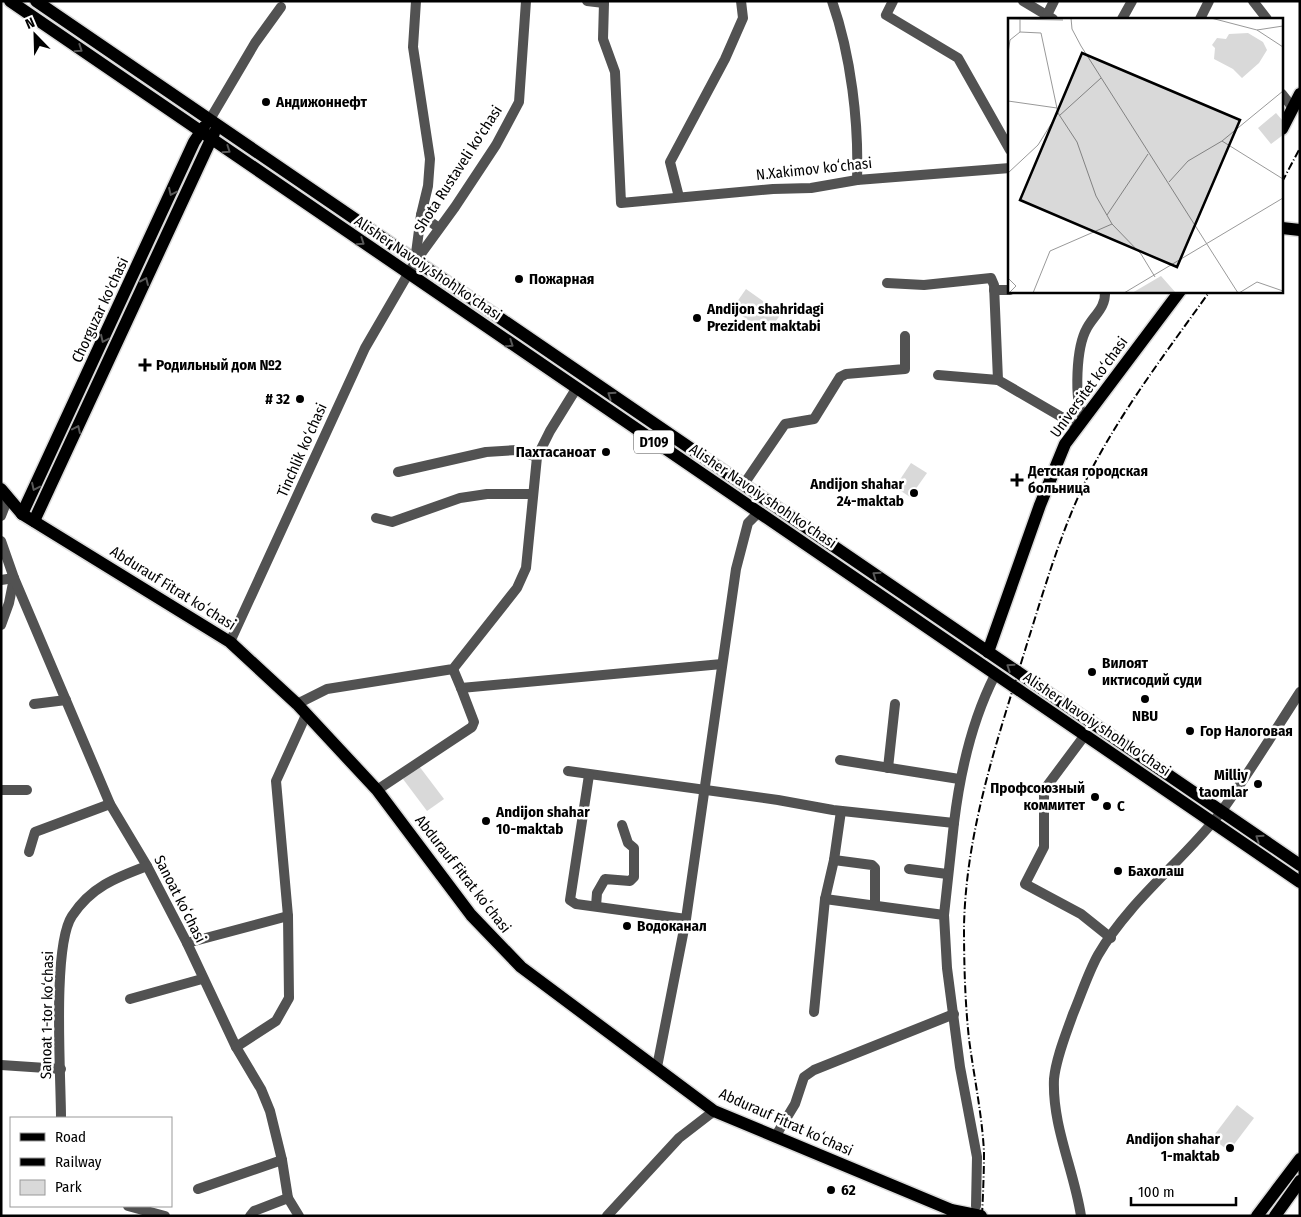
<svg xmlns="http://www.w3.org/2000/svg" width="1301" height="1217" font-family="'Fira Sans Condensed',sans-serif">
<rect width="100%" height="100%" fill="#fff"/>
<g fill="#d9d9d9">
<path d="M187 166 192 169 36 508 30 504Z"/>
<path d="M746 289 781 314 767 333 732 309Z"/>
<path d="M911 463 927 473 910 497 895 487Z"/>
<path d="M419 766 444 799 427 811 403 779Z"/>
<path d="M1237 1105 1254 1118 1229 1151 1212 1138Z"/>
</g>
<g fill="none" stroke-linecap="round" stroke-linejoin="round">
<defs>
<g id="major">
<path d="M10 1 1300 882"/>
<path d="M36 1 1300 865"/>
<path d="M1282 129 1300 94"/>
<path d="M1282 228 1300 230"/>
<path d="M1 489 22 514 230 642 297 704 377 790 471 915 521 967 714 1111 949 1209 959 1216"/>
<path d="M22 514 194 142 204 127"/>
<path d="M34 521 214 133"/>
<path d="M988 652 1040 505 1065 444 1180 291"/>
<path d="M951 1210 981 1216"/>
<path d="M1257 1216 1300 1159"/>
<path d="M1275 1216 1300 1181"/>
</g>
</defs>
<use href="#major" stroke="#dbdbdb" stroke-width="15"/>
<g stroke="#525252" stroke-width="10">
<path d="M587 1 604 3V1"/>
<path d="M832 1C851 55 859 123 857 180"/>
<path d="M893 1 886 15 958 58 1010 150"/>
<path d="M1023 1 1053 19"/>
<path d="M1253 1 1267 19"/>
<path d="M604 3 603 39 615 72 621 203 773 189 811 188 857 180 1010 168"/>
<path d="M1047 15 1054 1"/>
<path d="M1122 19 1132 1"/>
<path d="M1200 19 1209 1"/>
<path d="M1282 94 1293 108"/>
<path d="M209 121 255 43 281 7"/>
<path d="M679 197 670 162 725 59 743 18 741 1"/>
<path d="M421 215 439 228"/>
<path d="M415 261 421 215 428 186 430 159 413 47 416 1"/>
<path d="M887 283 924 285 991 278 994 285 998 380"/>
<path d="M994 290H1010"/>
<path d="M938 375 998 380 1077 426"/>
<path d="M1083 418C1074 399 1076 347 1087 328 1094 315 1106 308 1105 291"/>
<path d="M398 472 486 452 517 450 537 457"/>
<path d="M744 484 785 424 814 419 840 377 846 374 905 369V336"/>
<path d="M1 516 8 498"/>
<path d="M376 518 392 522 460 498 487 494H533"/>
<path d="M1 541 14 578 9 603 1 625"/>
<path d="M1 580 14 578 110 804 147 866 187 943 236 1047 261 1089 270 1111 282 1160 288 1198 254 1211 250 1216"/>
<path d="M230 642 365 348 415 262 455 207 496 145 519 102 526 1"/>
<path d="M453 669 461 688 722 664"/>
<path d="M34 704 66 700"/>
<path d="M297 704 327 689 453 669 517 588 526 568 537 457 550 431 576 389"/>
<path d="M1085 735 1044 790V847L1025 884 1081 914 1111 938"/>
<path d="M840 760 959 779"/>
<path d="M888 768 895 704"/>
<path d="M568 771 778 800 833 810 954 823 944 915 947 968 960 1067 977 1157 976 1206"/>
<path d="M589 775 570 900 576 904 686 919"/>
<path d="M1 790H27"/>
<path d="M377 790 472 727 474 722 461 688"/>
<path d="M954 823C960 773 972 720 995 675"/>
<path d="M29 852 35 832 110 804"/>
<path d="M834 860 872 865 875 868V905"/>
<path d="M909 869 947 874"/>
<path d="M825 899 944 915"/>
<path d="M596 906 597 893 605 879 630 881 634 877V848L628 843 622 825"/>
<path d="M187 943 288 916"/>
<path d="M130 999 202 979"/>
<path d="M814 1012 825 899 834 860 841 811"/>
<path d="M236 1047 276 1021 289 998 288 916 276 781 306 715"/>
<path d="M1 1065 61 1069"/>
<path d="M657 1067 686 919 736 569 748 523 758 513"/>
<path d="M61 1118C61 1077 52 946 72 916 91 887 115 878 147 866"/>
<path d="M775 1137 795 1104 804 1077 814 1070 954 1014"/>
<path d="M198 1189 282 1160"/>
<path d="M288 1198 299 1216"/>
<path d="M128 1206 165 1216"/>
<path d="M607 1216 679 1138 714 1111"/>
<path d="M1081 1216C1074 1170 1052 1126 1054 1079 1056 1058 1066 1034 1073 1014 1081 995 1088 973 1098 955 1130 900 1183 861 1221 812 1249 773 1274 732 1300 692"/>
</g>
<use href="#major" stroke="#000" stroke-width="12"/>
<g stroke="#000" stroke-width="2" stroke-dasharray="8 2.5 1 2.5" stroke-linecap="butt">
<path d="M1282 182 1300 148"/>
<path d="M982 1216C983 1194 984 1173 984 1152 982 1114 974 1077 969 1039 965 1002 964 964 964 926 966 830 998 738 1026 647 1044 590 1061 530 1088 476 1122 410 1167 351 1210 291"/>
</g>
</g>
<defs><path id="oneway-chevron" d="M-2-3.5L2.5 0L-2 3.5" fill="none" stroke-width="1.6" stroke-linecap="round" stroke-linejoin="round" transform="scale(1.25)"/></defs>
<g stroke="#595959">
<use href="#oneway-chevron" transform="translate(79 49) rotate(34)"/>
<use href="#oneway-chevron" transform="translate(227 150) rotate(34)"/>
<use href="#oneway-chevron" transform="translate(172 192) rotate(115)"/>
<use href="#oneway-chevron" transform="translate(361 242) rotate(34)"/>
<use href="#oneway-chevron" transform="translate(145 281) rotate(-66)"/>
<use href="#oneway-chevron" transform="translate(104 339) rotate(115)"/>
<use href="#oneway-chevron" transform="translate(510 344) rotate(34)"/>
<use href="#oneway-chevron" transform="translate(611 395) rotate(-146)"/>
<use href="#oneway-chevron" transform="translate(77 429) rotate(-65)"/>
<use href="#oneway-chevron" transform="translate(35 487) rotate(115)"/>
<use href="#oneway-chevron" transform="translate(876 575) rotate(-145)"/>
<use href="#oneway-chevron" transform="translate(1010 667) rotate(-146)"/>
<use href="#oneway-chevron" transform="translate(1259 838) rotate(-146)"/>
</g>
<g fill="#000" stroke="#fff" stroke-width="2">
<circle cx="266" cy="102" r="5"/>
<circle cx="519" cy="279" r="5"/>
<circle cx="697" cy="318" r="5"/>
<path d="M142.5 357.5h5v5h5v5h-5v5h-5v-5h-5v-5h5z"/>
<circle cx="300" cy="399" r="5"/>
<circle cx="606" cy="452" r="5"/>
<path d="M1014.5 472.5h5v5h5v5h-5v5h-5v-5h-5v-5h5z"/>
<circle cx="914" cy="493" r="5"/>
<circle cx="1092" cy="672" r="5"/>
<circle cx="1145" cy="699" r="5"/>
<circle cx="1190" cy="731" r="5"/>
<circle cx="1258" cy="784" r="5"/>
<circle cx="1095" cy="797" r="5"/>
<circle cx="1107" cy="806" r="5"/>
<circle cx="486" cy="821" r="5"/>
<circle cx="1118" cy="871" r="5"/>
<circle cx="627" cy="926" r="5"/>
<circle cx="1230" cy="1148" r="5"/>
<circle cx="831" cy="1190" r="5"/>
</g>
<g text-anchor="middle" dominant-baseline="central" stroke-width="5" stroke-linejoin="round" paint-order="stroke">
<rect fill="#fff" stroke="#4c4c4c" stroke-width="1" x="634" y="430.5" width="40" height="23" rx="4"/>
<g font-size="14" font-weight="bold" fill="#000">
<text x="654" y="442">D109</text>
</g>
<g font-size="15" font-weight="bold" fill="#000" stroke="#fff" text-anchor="start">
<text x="276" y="102">Андижоннефт</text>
<text x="529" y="279">Пожарная</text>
<text x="707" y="309">Andijon shahridagi<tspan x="707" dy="17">Prezident maktabi</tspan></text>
<text x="156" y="365">Родильный дом №2</text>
<text x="290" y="399" text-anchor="end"># 32</text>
<text x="596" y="452" text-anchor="end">Пахтасаноат</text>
<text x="1028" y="471">Детская городская<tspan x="1028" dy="17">больница</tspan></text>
<text x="904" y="484" text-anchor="end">Andijon shahar<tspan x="904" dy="17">24-maktab</tspan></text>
<text x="1102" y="663">Вилоят<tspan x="1102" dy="17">иктисодий суди</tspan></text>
<text x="1145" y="716" text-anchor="middle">NBU</text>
<text x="1200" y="731">Гор Налоговая</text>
<text x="1248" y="775" text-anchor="end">Milliy<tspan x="1248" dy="17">taomlar</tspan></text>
<text x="1085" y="788" text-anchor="end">Профсоюзный<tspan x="1085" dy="17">коммитет</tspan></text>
<text x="1117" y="806">С</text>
<text x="496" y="812">Andijon shahar<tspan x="496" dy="17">10-maktab</tspan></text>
<text x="1128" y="871">Бахолаш</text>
<text x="637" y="926">Водоканал</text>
<text x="1220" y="1139" text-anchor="end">Andijon shahar<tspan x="1220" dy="17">1-maktab</tspan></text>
<text x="841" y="1190">62</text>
</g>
<g font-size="15" fill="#000" stroke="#fff">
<text transform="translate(458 169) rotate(-57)">Shota Rustaveli ko'chasi</text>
<text transform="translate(814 169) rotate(-6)">N.Xakimov koʻchasi</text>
<text transform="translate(428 268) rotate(34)">Alisher Navoiy shoh ko'chasi</text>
<text transform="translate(100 310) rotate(-65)">Chorguzar ko'chasi</text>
<text transform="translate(1089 387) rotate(-54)">Universitet kо‘chasi</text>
<text transform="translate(302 450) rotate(-66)">Tinchlik kо‘chasi</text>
<text transform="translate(763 496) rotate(34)">Alisher Navoiy shoh ko'chasi</text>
<text transform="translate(173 588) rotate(32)">Abdurauf Fitrat koʻchasi</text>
<text transform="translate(1097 724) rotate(34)">Alisher Navoiy shoh ko'chasi</text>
<text transform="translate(463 874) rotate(52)">Abdurauf Fitrat koʻchasi</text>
<text transform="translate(180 899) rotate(63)">Sanoat koʻchasi</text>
<text transform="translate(47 1015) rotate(-89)">Sanoat 1-tor ko‘chasi</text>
<text transform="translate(786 1122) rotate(24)">Abdurauf Fitrat koʻchasi</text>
</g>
</g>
<g transform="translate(1008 18)">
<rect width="275" height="275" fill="#fff"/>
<path d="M240 15 255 24 259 32 251 45 234 60 225 51 206 41 207 30 204 27 209 20 218 21 221 16ZM268 95 275 103V117L263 126 250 110ZM153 258 168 275H124Z" fill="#d9d9d9"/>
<path fill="none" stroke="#999" stroke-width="1" d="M12 0V14L33 15 50 95 69 124 88 178 104 206 133 236 147 259M63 0 64 11 73 28 230 275M65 0H88M123 0H142M203 0 249 12 275 8M0 1 55 2M249 12 275 29M0 35 2 22 12 14M0 83 49 90M51 98 93 60M214 123 275 161M0 155 30 127 50 95M161 164 180 143 214 123 275 73M99 197 140 136M0 260 8 268 1 275M25 275 42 233 104 206M116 275 275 180M231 275 249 264 275 273"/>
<path fill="#000" fill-opacity="0.15" stroke="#000" stroke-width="2.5" d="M74 35 232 102 169 249 12 182Z"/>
<rect width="275" height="275" fill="none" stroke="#000" stroke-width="2.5"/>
</g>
<rect width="1301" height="1217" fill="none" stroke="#000000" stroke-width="5"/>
<rect x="10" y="1117" width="162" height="90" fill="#ffffff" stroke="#999999"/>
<rect x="20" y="1133" width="25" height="8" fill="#000000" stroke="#999999"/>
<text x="55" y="1142" font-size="15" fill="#000000">Road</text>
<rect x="20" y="1158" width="25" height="8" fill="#000000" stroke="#999999"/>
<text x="55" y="1167" font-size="15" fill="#000000">Railway</text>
<rect x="20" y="1180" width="25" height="15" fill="#d9d9d9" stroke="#999999"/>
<text x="55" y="1192" font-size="15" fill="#000000">Park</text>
<g transform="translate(35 35) rotate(337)" stroke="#ffffff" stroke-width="4" paint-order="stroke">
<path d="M0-4L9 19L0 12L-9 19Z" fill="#000000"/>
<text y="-8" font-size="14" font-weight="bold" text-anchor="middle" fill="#000000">N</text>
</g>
<path d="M1131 1197v8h105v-8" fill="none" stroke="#000000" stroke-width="2.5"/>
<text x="1138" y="1197" font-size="15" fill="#000000" stroke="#ffffff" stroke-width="4" paint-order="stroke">100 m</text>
</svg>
